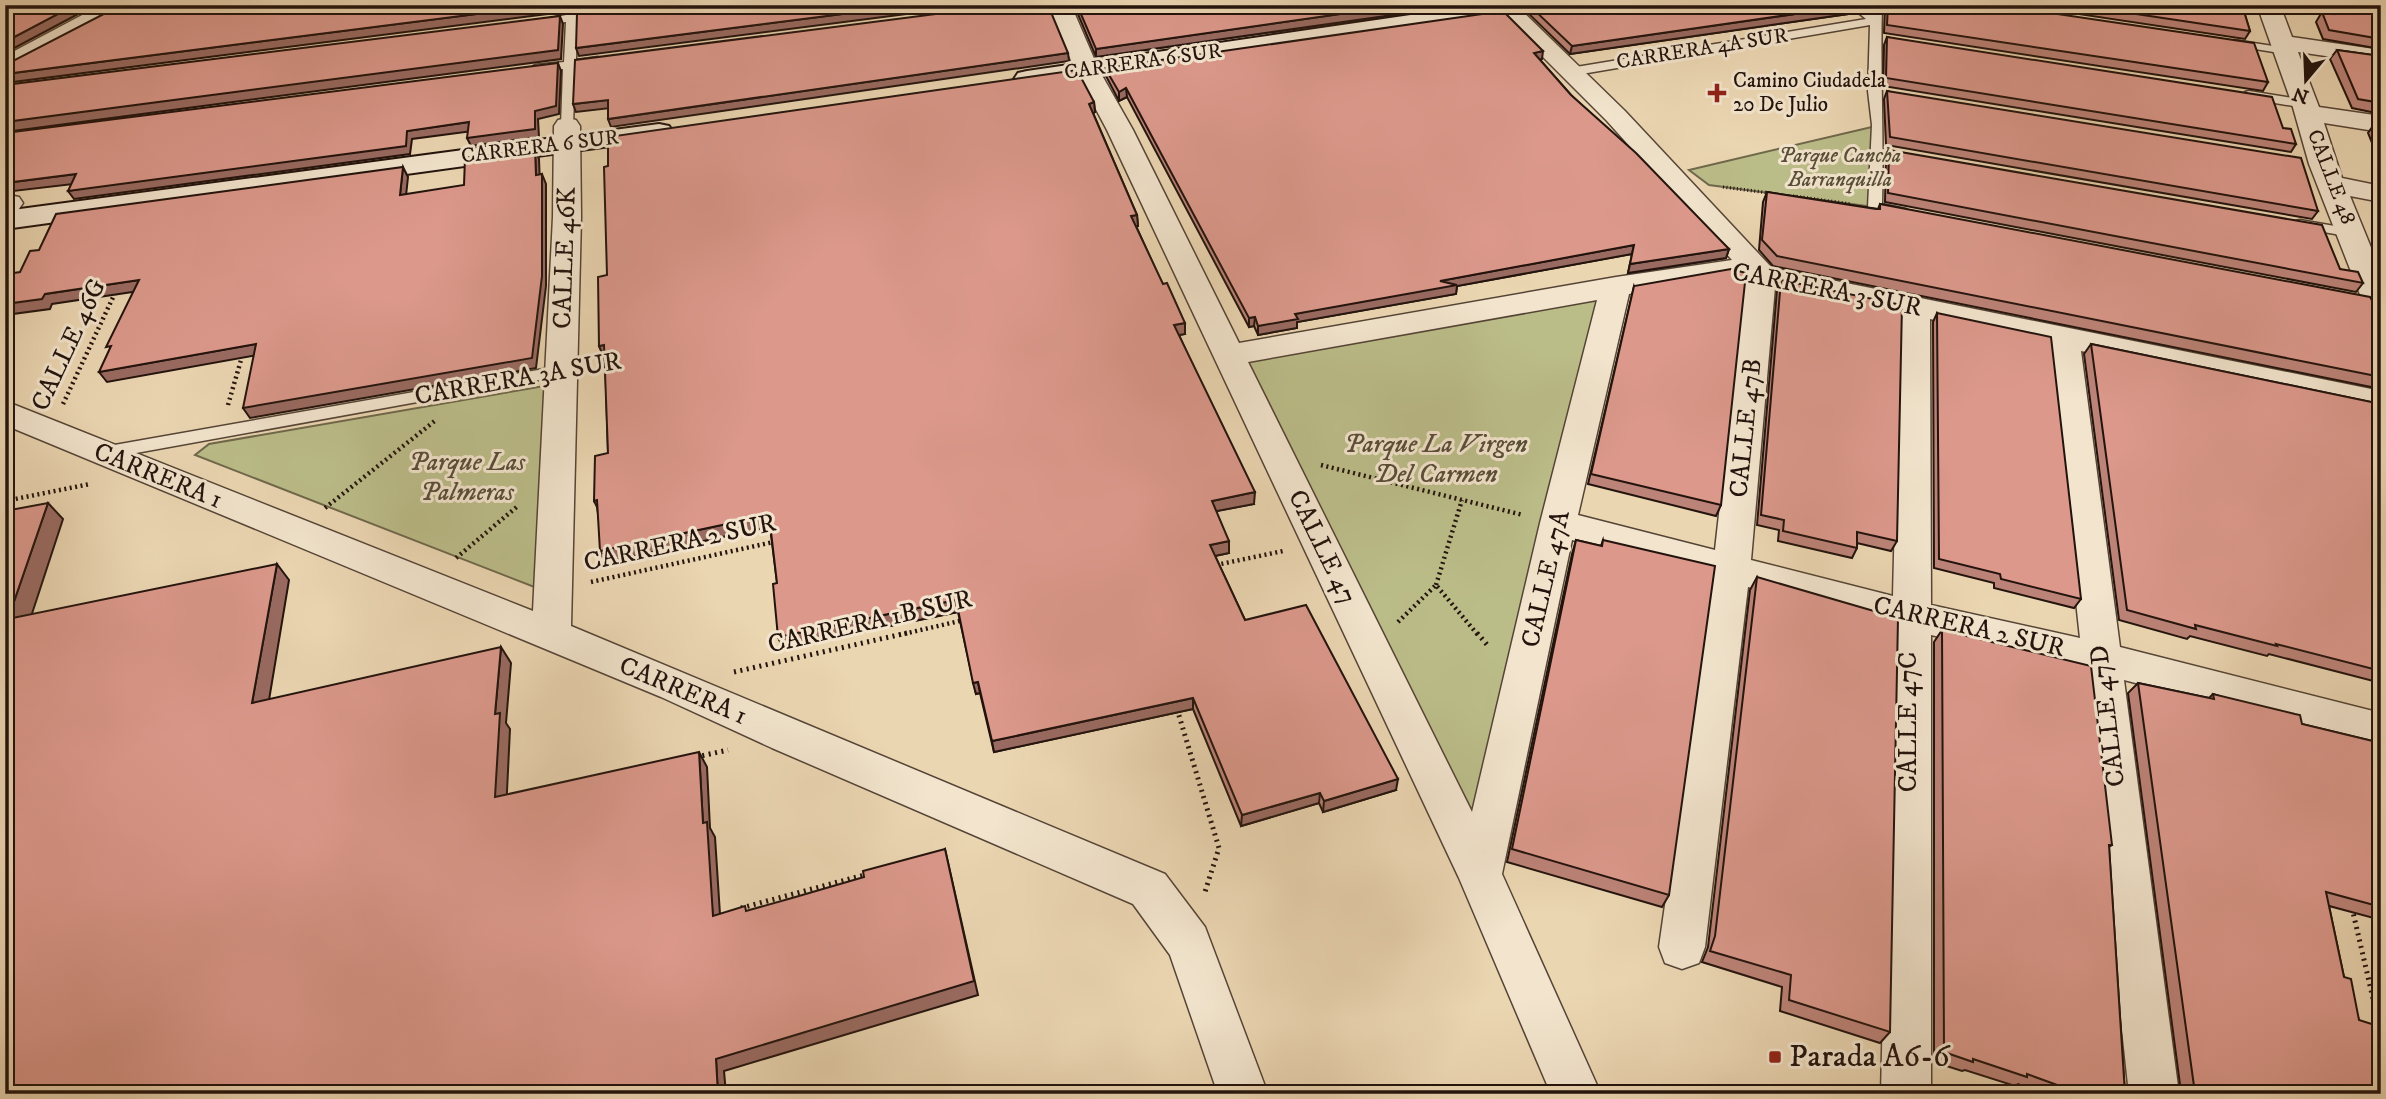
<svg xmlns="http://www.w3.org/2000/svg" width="2386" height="1099" font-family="'IM FELL DW Pica',serif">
<rect width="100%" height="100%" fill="#ebd6b2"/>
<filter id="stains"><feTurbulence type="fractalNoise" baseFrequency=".00286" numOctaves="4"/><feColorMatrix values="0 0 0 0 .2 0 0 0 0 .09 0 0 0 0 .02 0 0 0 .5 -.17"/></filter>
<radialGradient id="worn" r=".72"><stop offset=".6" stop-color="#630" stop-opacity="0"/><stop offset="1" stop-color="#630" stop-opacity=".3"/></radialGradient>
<g fill="#bbbd89" stroke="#6f684b" stroke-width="2">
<path d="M1876 126 1874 207 1709 185 1689 170Z"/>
<path d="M1615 291 1478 870 1242 359Z"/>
<path d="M550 385 537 588 195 455 209 444Z"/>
</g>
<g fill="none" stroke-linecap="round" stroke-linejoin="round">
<defs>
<g id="lane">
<path d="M566 5H578L577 13 597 11 603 14 577 20 576 60 598 57 604 61 575 67 573 126 567 130 561 126 563 69 535 73 529 69 535 65 564 62 566 22 538 25 532 22 566 15Z"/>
<path d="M1849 5H1861L1870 12V5H1882C1880 72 1884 138 1882 204L1906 209V215L1875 211 1868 207 1872 125 1868 91 1870 25 1570 76 1564 72 1570 68 1866 19Z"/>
<path d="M2234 40 2286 48 2292 51 2286 54 2230 45 2228 43Z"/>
<path d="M2249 91 2305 100 2311 104 2305 108 2245 98V92Z"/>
<path d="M2300 220 2352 229 2359 233 2352 237 2295 227V221Z"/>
<path d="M561 366 569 371 566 375 103 459 95 453 103 447Z"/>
</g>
<g id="street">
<path d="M101 5H130L127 10 5 73V56Z"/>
<path d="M149 5H260C247 24 172 15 152 10Z"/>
<path d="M1048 5H1071L1099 70 1133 130 1239 343 1616 277 1732 260 1607 121 1495 9 1498 5H1516L1625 111 1772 268 2381 391V413L2081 351 2120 647 2381 713V747L2124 680 2179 1094H2129L2083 670 1931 635V1094H1881L1892 625 1748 587 1705 947 1699 963 1682 969 1665 963 1659 947 1712 577 1572 540 1502 874 1601 1094H1551L1459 878 1107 130 1075 70ZM1727 277 1745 281 1715 550 1578 515 1629 294ZM1775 287 1900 313 1893 596 1751 560ZM1597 300 1540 523 1472 812 1248 362ZM1930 319 2048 344 2080 638 1931 605Z"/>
<path d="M1404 5H1428L1441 20 1437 25H1421Z"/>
<path d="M2257 5H2280L2292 37 2381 50V64L2298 52 2319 107 2381 116V132L2324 123 2342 178 2381 186V202L2350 196 2381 272V320L2370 317 2366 310 2309 164 2292 104Z"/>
<path d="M567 118 576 120 580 126 581 217 571 626 1165 874 1205 927 1268 1094H1218L1170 955 1133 904 772 748 661 697 5 425V401L533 611 553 217 554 126 558 120Z"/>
<path d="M9 195 19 197 23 203 15 215 5 217V196Z"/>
</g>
<g id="secondary">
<path d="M1479 5H1543L1540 10 1531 12 1027 87 1018 85 1014 79 1018 73 1027 71Z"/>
<path d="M659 124 669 126 673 132 669 138 5 229V211Z"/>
</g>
</defs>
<use href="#lane" stroke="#554436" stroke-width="3"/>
<use href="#street" stroke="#554436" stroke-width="3"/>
<use href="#secondary" stroke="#23130d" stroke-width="4"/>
<g stroke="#23130d" stroke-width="3.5" stroke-dasharray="1 2.5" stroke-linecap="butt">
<path d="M1723 187 1770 193"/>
<path d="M1793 196 1850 204"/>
</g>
<g stroke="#23130d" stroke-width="4.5" stroke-dasharray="2 3.5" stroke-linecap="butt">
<path d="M63 404 116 291"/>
<path d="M228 405 243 353"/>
<path d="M1321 465 1523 515"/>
<path d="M5 501 90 484"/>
<path d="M325 508 436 420"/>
<path d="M456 558 519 505"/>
<path d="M1216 565 1283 551"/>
<path d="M591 582 778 541"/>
<path d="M1436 585 1462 500"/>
<path d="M1398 622 1436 585 1478 635"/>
<path d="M899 635 964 620"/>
</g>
<g stroke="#23130d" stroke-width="5" stroke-dasharray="2 4.5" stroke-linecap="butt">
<path d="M1477 633 1489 647"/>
<path d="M734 672 907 633"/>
<path d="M1177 709 1219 848 1204 895"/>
<path d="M696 757 728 750"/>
<path d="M741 908 868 874"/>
<path d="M2352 908 2381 1033"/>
</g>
<use href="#lane" fill="#f2e4cd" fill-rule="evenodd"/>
<use href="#street" fill="#f2e4cd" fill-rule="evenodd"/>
<use href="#secondary" fill="#f2e4cd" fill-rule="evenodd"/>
</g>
<g fill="#bc8378" stroke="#23130d" stroke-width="2">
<path d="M1076 5H1408L1407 13 1096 57 1077 12Z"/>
<path d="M1858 5 1855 13 1570 54 1530 15 1531 7Z"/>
<path d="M1885 5H1997L2268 82 2263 91 1884 33Z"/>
<path d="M2018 5H2242L2250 31 2245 39Z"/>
<path d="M2319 5H2381V49L2323 39 2316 22 2322 12Z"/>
<path d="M1887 37 2283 128 2296 144 2291 152 1883 86 1884 45Z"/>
<path d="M2337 50 2381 56V114L2352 108 2330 59Z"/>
<path d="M1542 59 1540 60 1571 95 1729 249 1726 258 1628 273 1632 254 1457 286 1456 294 1297 322V328L1258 335 1254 326 1249 327 1127 97 1119 101 1106 76 1105 68Z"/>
<path d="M1887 91 2318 211 2312 219 1886 145 1884 99Z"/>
<path d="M1094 102 1095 112 1093 113 1137 215 1138 226H1136L1185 334 1179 335 1254 504 1216 511 1229 553 1215 556 1245 620 1396 790 1323 812 1319 803 1241 826 1193 709 994 752 980 693 976 694 958 612 783 648 778 637 777 583 770 527 605 562 597 507 594 501 608 453 605 357H604L599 346 607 275Z"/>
<path d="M2375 123 2381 124V165L2368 133Z"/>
<path d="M1889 150 2340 269 2363 283 2356 292 1885 202 1886 158Z"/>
<path d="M1767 192 1878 209 1880 204 2381 310V389L1773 266 1759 250 1763 202Z"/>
<path d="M1781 280 1897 541 1891 551 1857 543V548L1852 558 1778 541 1779 530 1757 525 1777 290Z"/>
<path d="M1634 286 1721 505 1716 516 1588 484Z"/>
<path d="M1937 313 2081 599 2074 608 1994 588V583L1934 568 1933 322Z"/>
<path d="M2091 344 2381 404V683L2269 654 2267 656 2190 636 2187 639 2119 620 2084 354Z"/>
<path d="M1576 540 1601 546 1603 540 1669 895 1662 907 1507 862 1572 554Z"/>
<path d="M1757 577 1890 1032 1880 1043 1780 1011 1782 987 1702 962 1708 947 1750 590Z"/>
<path d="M1942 630 2112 845 2109 847 2125 1094H2045L2018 1084 2015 1086 1965 1070 1962 1071 1934 1062V642Z"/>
<path d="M2138 683 2209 698 2213 694 2302 724 2381 743V920L2329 906 2344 977 2359 1020 2381 1094H2179L2181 1092 2128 693Z"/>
</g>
<g fill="#996a61" stroke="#23130d" stroke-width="2">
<path d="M75 5H95L5 53V39Z"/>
<path d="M548 5H565L563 12 5 83V74Z"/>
<path d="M578 5H616L580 10Z"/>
<path d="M913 5H977L579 56 576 48Z"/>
<path d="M1403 5H1408L1407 13 1096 57V49Z"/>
<path d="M1435 5H1458L1435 9Z"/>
<path d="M1858 5 1855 13 1570 54 1572 46Z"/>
<path d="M560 16 563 24 561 59 5 132V122Z"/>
<path d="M1543 51 1542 59 1533 61 1534 53Z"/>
<path d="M1068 53 1069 61 611 127 608 119Z"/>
<path d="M558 63 561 71 559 114 538 119 539 137 471 146 467 138 535 111Z"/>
<path d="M1126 88 1127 97 1119 101V92Z"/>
<path d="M608 100 611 108 576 112 573 104Z"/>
<path d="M1094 102 1095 112 1090 115 1089 104Z"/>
<path d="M469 122 473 131 412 139 410 154 74 199 68 191 407 131Z"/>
<path d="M535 149 539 159 540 185 536 175Z"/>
<path d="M403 167 408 177 405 205 400 195Z"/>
<path d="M76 174 82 183 5 192V183Z"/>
<path d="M542 174 546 184V286L536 368 250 418 243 408Z"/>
<path d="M1137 215 1138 226 1132 227 1131 216Z"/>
<path d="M1634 245 1632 254 1457 286 1456 294 1297 322V328L1258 335V326L1295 314 1440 281Z"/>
<path d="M1729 249 1726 258 1628 273 1630 264Z"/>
<path d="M139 280 146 290 52 304 50 309 5 315V304L45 294Z"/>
<path d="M1255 317 1254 326 1249 327V318Z"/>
<path d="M1185 323V334L1174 336V325Z"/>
<path d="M256 344 263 354 107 382 99 372Z"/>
<path d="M604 345 609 356 604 357 599 346Z"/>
<path d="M1255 492 1254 504 1212 512V501Z"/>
<path d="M48 503 63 519 25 635 8 619Z"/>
<path d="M769 515 773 526 605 562 600 551Z"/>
<path d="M1229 541V553L1210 557V545Z"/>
<path d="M277 564 289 580 266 718 252 703Z"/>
<path d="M956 600 958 612 783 648 778 637Z"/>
<path d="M501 647 511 663 506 723 510 729 506 812 495 797V714Z"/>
<path d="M978 682 980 693 976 694 973 683Z"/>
<path d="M1193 698V709L994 752 992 741Z"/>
<path d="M699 752 707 767 710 828 715 837 721 930 713 916 703 823Z"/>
<path d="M1398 779 1396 790 1323 812 1324 801Z"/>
<path d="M1320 793 1319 803 1241 826 1242 815Z"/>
<path d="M945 849 978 995 724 1071 726 1094H718L716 1059Z"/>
</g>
<g fill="#db988b" stroke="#23130d" stroke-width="2">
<path d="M5 5H75L5 42Z"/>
<path d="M121 5H151L176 9 171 11H221L241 5H548L5 74V65Z"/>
<path d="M643 5H913L576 48 577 13Z"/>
<path d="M1006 5H1048L1068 53 608 119V100L573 104 575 60Z"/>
<path d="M1077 5H1403L1096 49Z"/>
<path d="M1537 5H1857L1572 46 1531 7Z"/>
<path d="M1888 5H1997L2254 43 2268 82 1887 25Z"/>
<path d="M2076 5H2242L2250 31Z"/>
<path d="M2329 5H2381V39L2329 30 2322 12 2333 14Z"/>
<path d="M1503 11 1543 51 1534 53 1571 95 1636 153 1729 249 1630 264 1634 245 1440 281 1457 285 1295 314 1298 319 1258 326 1255 317 1249 318 1126 88 1119 92 1105 68Z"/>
<path d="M560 16 558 50 5 122V85Z"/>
<path d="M1887 37 2272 97 2283 128 2291 129 2296 144 1886 78Z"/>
<path d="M2337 50 2381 56V103L2358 99Z"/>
<path d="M558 63 556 106 535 111V129L467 138 469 122 407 131 406 146 68 191 76 174 5 183V133Z"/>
<path d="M1077 70 1094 102 1089 104 1137 215 1131 216 1163 284 1167 283 1185 323 1174 325 1255 492 1212 501 1229 541 1210 545 1245 620 1306 605 1398 779 1324 801 1320 793 1242 815 1193 698 992 741 978 682 973 683 956 600 778 637 773 584 777 583 769 515 600 551 597 500 594 501 595 456 608 453 604 345 599 346 598 277 607 275 604 167 608 166V137Z"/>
<path d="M1887 91 2301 158 2318 211 1890 137Z"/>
<path d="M2375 123 2381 124V138Z"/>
<path d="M535 149 536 175 542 174V276L532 358 243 408 256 344 99 372 111 346 106 347 139 280 45 294 42 299 5 304V277L7 274 20 272 30 251 39 250 56 214 403 167 400 195 464 185 465 158Z"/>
<path d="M1889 150 2322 225 2340 269 2358 272 2363 283 1888 193Z"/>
<path d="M1767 192 1876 209H1880V204L2370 297 2378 310H2381V377L1777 256 1762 240Z"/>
<path d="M1731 269 1746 273 1721 505 1591 474 1634 286Z"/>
<path d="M1781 280 1902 305 1897 541 1857 532V548L1783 531 1784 520 1761 515Z"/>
<path d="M1937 313 2051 337 2081 599 2001 579 2000 574 1939 559Z"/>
<path d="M2091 344 2381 404V671L2276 644 2277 646 2195 625 2196 629 2127 610Z"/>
<path d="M48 503 8 619 277 564 252 703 501 647 495 714 500 713 495 797 699 752 703 823 707 822 713 916 745 906 746 911 792 898 864 877 863 871 945 849 974 981 716 1059 718 1094H5V511Z"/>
<path d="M1576 540 1602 546 1603 540 1715 566 1669 895 1512 849Z"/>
<path d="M1757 577 1898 618 1890 1032 1789 1000 1791 975 1710 951 1715 936Z"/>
<path d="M1942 630 2091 666 2112 845H2109L2125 1094H2082L2027 1074V1077L1973 1059V1062L1944 1052Z"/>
<path d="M2138 683 2214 699 2213 694 2295 714 2300 715 2302 724 2381 743V907L2326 892 2344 977 2351 979 2359 1020 2381 1027V1094H2188L2187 1089 2194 1086Z"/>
</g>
<g fill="#8f2418" stroke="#f2e4cd" stroke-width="2.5">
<path d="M1713.5 82.5h7v7h7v7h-7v7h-7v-7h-7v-7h7z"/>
<rect x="1768" y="1050" width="14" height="14" rx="3.5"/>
</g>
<g text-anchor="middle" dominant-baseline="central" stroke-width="6" stroke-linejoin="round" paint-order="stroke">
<g font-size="21" fill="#23130d" stroke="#f2e4cd">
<text transform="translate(1702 49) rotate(-9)">CARRERA 4A SUR</text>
<text transform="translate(1143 62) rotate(-8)">CARRERA 6 SUR</text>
<text transform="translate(540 147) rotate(-7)">CARRERA 6 SUR</text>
<text transform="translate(2331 177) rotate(69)">CALLE 48</text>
</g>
<g font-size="21" fill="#23130d" stroke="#f2e4cd" text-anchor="start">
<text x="1733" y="81">Camino Ciudadela<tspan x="1733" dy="24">20 De Julio</tspan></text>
</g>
<g font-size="21" font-style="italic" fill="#584e38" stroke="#f2e4cd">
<text x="1840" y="156">Parque Cancha<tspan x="1840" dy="24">Barranquilla</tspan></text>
</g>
<g font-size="26" fill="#23130d" stroke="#f2e4cd">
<text transform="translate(565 258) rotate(-88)">CALLE 46K</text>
<text transform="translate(1827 290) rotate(11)">CARRERA 3 SUR</text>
<text transform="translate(69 345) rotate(-65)">CALLE 46G</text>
<text transform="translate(518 379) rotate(-10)">CARRERA 3A SUR</text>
<text transform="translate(1746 428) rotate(-84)">CALLE 47B</text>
<text transform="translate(158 476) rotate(22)">CARRERA 1</text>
<text transform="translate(680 543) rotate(-12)">CARRERA 2 SUR</text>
<text transform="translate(1322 547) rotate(64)">CALLE 47</text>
<text transform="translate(1546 579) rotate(-77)">CALLE 47A</text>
<text transform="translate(870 622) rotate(-13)">CARRERA 1B SUR</text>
<text transform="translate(1969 627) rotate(13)">CARRERA 2 SUR</text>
<text transform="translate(683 691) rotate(23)">CARRERA 1</text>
<text transform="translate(2108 716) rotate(-97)">CALLE 47D</text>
<text transform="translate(1908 722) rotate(-90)">CALLE 47C</text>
</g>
<g font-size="26" font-style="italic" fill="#584e38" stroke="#f2e4cd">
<text x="1436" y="444">Parque La Virgen<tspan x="1436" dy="30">Del Carmen</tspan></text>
<text x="467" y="462">Parque Las<tspan x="467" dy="30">Palmeras</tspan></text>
</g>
<g font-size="32" fill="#23130d" stroke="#f2e4cd" text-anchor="start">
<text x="1789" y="1057">Parada A6-6</text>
</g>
</g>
<rect width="2386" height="1099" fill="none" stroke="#ebd6b2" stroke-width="28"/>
<rect x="7" y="7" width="2372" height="1085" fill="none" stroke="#23130d" stroke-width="3.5"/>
<rect x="14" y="14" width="2358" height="1071" fill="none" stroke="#23130d" stroke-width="2"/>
<g transform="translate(2306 80) rotate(199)" stroke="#f2e4cd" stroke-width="5" paint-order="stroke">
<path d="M0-5L12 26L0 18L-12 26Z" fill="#23130d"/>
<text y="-10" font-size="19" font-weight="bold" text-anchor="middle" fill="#23130d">N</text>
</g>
<rect width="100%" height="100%" filter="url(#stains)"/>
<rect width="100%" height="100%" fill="url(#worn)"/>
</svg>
